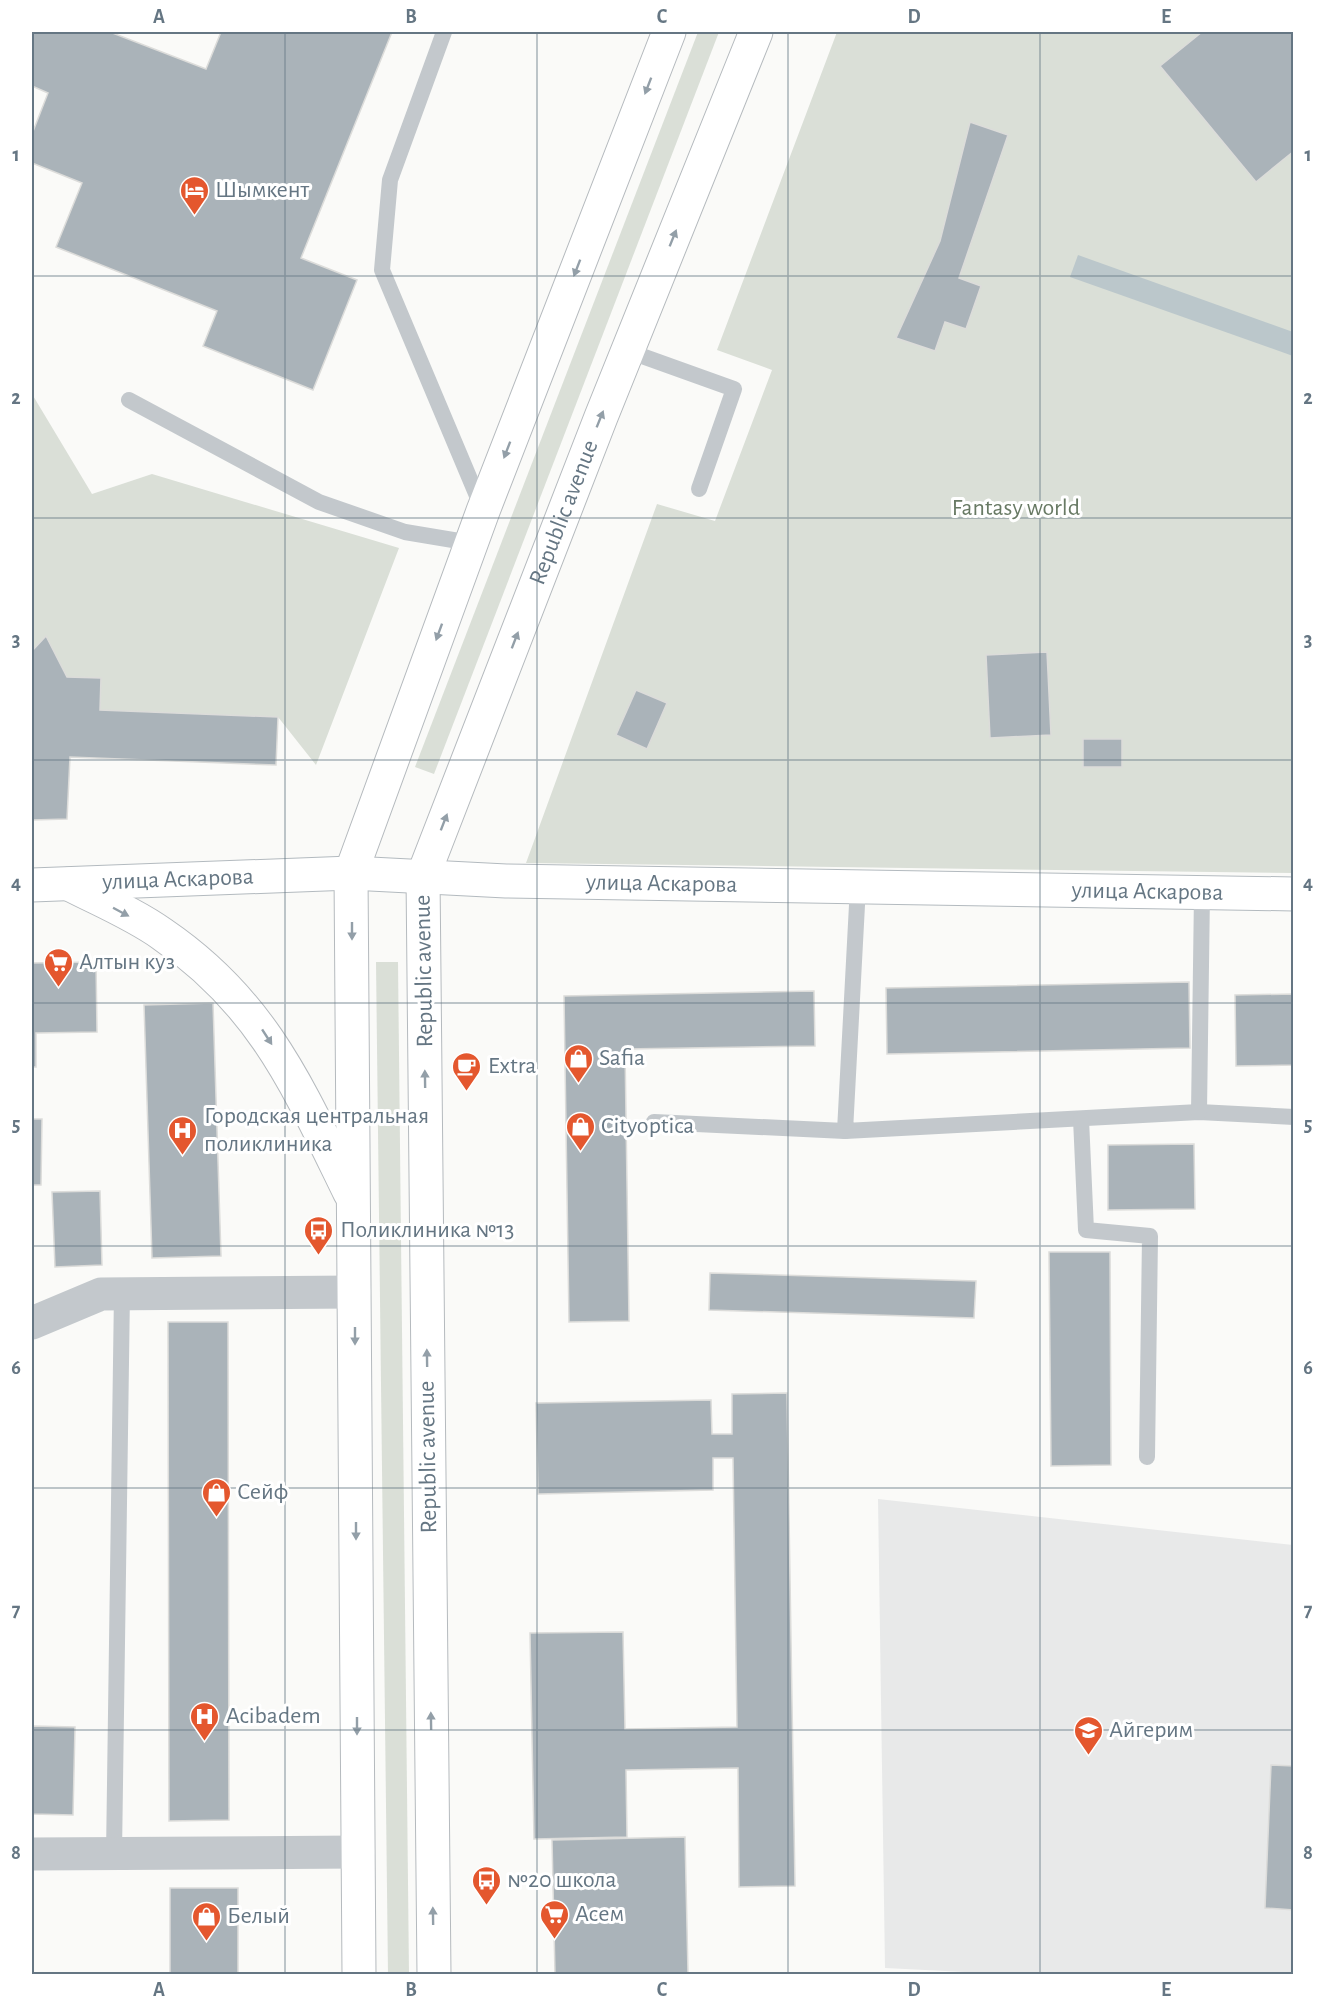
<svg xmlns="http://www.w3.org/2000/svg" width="1325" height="2006" font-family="'Alegreya Sans',sans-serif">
<rect width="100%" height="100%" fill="#fafaf8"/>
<path fill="#e8e9e9" d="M878 1499 1293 1545V1974H1005L885 1968Z"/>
<g fill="#dadfd7">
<path d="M698 32H719L434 774 415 767Z"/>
<path d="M837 32H1293V873L526 863 657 504 715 521 772 370 717 350Z"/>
<path d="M32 394 92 494 152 474 399 548 316 765 278 717 100 710 101 679 67 677 46 636 32 651Z"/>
<path d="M376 962H398L409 1974H388Z"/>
</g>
<path fill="#bbc7cb" d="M1078 255 1293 332V356L1070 277Z"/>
<g fill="#aab3b9" stroke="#dcdcda" stroke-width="1.5">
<path d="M32 32H110L206 69 221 32H392L301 258 357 280 313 390 203 346 217 311 56 247 82 183 32 163V134L48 93 32 86Z"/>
<path d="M1202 32H1294V151L1256 182 1160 66Z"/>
<path d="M970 122 1008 135 959 278 981 286 966 329 945 322 935 351 896 338 940 241Z"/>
<path d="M46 636 67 677 101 678 100 710 278 717 276 765 70 757 67 819 32 820V651Z"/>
<path d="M1047 652 1051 735 990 738 986 655Z"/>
<path d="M636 690 667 703 647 749 616 735Z"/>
<rect x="1083" y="739" width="39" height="28"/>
<path d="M96 962 97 1032 36 1033V1067H32V963Z"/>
<path d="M1189 982 1190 1048 887 1054 886 988Z"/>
<path d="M814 991 815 1046 625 1049 629 1321 569 1322 564 996Z"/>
<path d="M1294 994V1065L1236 1066 1235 995Z"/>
<path d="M213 1003 221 1256 152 1258 144 1005Z"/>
<path d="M32 1119H42L41 1185H32Z"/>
<path d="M1194 1144 1195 1209 1108 1210V1145Z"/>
<path d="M100 1191 102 1265 55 1267 52 1192Z"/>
<path d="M1049 1252H1110L1111 1465 1051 1466Z"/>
<path d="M710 1273 976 1281 974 1318 709 1310Z"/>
<path d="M168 1322H228L229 1820 169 1821Z"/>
<path d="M787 1393 795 1886 739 1887 738 1768 626 1770 627 1837 534 1839 530 1633 623 1632 625 1729 737 1727 733 1458H713V1490L538 1494 536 1403 711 1400 712 1434H732V1394Z"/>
<path d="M32 1726 75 1727 73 1815 32 1814Z"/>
<path d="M1271 1765 1294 1766V1910L1265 1908Z"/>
<path d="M685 1837 688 1973 555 1974 552 1840Z"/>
<rect x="170" y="1888" width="68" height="86"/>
</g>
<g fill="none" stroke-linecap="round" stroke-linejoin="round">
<defs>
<g id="secondary">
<path id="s1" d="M32 885 351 873 506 881 1294 894"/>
</g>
<g id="primary">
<path d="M69 884C100 900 134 914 162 934 263 1003 298 1087 350 1193"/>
<path d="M359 1974 351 873 483 511 669 32"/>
<path id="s2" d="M434 1974 423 876 601 417 756 32"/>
</g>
</defs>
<use href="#secondary" stroke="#b3babf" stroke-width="35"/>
<use href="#primary" stroke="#b5babe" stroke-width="35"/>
<g stroke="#c3c8cc" stroke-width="16">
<path d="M444 32 390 180 382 270 483 510"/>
<path d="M628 351 734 389 699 489"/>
<path d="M129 400 319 502 405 532 471 543"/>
<path d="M858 886 845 1131 1199 1112 1294 1117"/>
<path d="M1199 1112 1202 893"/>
<path d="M1081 1119 1086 1230 1150 1236 1147 1457"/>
<path d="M654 1122 845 1131"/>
<path d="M114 1854 122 1292"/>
</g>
<g stroke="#c3c8cc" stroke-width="33">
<path d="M32 1323 101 1294 354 1292"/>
<path d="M32 1854 358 1852"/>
</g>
<use href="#secondary" stroke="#fff" stroke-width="33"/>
<use href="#primary" stroke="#fff" stroke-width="33"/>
</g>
<defs><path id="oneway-solid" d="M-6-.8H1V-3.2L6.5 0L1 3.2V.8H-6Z" transform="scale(1.5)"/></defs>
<g fill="#939fa8">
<use href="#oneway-solid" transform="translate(648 86) rotate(111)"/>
<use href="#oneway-solid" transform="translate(673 238) rotate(-68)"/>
<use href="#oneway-solid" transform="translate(577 268) rotate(111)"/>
<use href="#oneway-solid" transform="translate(600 419) rotate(-68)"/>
<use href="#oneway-solid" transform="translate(507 450) rotate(111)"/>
<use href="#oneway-solid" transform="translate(439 632) rotate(110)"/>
<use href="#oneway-solid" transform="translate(515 640) rotate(-69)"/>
<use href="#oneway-solid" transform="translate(444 822) rotate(-69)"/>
<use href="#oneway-solid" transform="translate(121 912) rotate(28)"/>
<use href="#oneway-solid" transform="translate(352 931) rotate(90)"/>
<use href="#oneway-solid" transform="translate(267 1037) rotate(57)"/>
<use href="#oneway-solid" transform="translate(425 1079) rotate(-91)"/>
<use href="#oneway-solid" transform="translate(355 1336) rotate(90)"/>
<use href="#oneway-solid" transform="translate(427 1358) rotate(-91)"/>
<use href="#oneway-solid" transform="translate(356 1531) rotate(90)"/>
<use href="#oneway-solid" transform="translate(431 1721) rotate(-91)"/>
<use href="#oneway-solid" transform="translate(357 1726) rotate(90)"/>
<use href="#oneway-solid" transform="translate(433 1916) rotate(-91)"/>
</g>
<path fill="none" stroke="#657683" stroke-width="1.5" stroke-opacity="0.55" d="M285 32V1974M537 32V1974M788 32V1974M1040 32V1974M32 276H1294M32 518H1294M32 760H1294M32 1003H1294M32 1246H1294M32 1488H1294M32 1730H1294"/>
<defs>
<symbol id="hotel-pin" viewBox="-11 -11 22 30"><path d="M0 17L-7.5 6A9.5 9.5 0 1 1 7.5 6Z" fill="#e4572e" stroke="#fff"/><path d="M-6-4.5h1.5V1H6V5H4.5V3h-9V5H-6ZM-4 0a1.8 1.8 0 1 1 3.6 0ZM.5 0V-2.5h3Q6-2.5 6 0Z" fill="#fff"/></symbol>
<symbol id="supermarket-pin" viewBox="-11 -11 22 30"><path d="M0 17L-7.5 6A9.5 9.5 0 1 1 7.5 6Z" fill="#e4572e" stroke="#fff"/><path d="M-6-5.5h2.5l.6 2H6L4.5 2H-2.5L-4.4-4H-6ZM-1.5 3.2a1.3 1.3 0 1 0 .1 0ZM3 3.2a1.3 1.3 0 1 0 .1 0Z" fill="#fff"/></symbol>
<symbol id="shop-pin" viewBox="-11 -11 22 30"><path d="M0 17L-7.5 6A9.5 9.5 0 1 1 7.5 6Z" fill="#e4572e" stroke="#fff"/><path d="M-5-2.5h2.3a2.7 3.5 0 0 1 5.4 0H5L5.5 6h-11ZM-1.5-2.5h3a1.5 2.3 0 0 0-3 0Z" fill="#fff"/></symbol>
<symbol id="cafe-pin" viewBox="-11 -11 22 30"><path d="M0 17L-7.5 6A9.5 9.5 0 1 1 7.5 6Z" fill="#e4572e" stroke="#fff"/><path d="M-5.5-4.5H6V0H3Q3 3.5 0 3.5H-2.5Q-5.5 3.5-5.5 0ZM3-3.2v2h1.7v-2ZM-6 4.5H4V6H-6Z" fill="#fff"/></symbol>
<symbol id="hospital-pin" viewBox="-11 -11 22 30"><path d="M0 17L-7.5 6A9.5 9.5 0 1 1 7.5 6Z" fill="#e4572e" stroke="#fff"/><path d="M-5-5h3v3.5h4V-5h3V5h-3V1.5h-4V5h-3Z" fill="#fff"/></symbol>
<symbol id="bus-pin" viewBox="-11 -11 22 30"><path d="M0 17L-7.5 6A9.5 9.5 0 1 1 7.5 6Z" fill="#e4572e" stroke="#fff"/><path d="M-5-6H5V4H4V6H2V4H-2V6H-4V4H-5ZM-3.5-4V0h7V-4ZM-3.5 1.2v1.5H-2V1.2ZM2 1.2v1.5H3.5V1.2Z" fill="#fff"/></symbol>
<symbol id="school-pin" viewBox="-11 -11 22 30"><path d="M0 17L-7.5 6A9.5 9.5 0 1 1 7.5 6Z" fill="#e4572e" stroke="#fff"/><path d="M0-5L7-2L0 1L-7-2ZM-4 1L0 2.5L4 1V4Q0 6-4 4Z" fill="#fff"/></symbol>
</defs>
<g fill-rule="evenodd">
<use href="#hotel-pin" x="178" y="174" width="33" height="45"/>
<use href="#supermarket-pin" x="42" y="946" width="33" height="45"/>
<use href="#shop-pin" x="562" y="1042" width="33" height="45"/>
<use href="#cafe-pin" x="450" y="1050" width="33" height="45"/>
<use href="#shop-pin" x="564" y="1110" width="33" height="45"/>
<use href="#hospital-pin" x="166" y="1114" width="33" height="45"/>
<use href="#bus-pin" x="302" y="1214" width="33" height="45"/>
<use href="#shop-pin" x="200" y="1476" width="33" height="45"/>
<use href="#hospital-pin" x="188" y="1700" width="33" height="45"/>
<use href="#school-pin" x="1072" y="1714" width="33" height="45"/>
<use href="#bus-pin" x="470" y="1864" width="33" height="45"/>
<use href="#supermarket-pin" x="538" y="1898" width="33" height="45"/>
<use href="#shop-pin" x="190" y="1900" width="33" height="45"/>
</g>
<g text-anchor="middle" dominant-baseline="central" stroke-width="6" stroke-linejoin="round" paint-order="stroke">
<g font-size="24" fill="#657683" stroke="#fff" text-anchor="start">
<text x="215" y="190">Шымкент</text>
<text x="79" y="962">Алтын куз</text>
<text x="599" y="1058">Safia</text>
<text x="488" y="1066">Extra</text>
<text x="204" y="1116">Городская центральная<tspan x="204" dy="28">поликлиника</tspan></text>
<text x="601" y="1126">Cityoptica</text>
<text x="340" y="1230">Поликлиника №13</text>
<text x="237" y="1492">Сейф</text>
<text x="226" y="1716">Acibadem</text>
<text x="1109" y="1730">Айгерим</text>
<text x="507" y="1880">№20 школа</text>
<text x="575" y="1914">Асем</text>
<text x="227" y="1916">Белый</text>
</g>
<g font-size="24" fill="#687a64" stroke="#fff">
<text x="1016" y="508">Fantasy world</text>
</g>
<g font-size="24" fill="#657683" stroke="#fff">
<text stroke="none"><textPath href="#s2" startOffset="1488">Republic avenue</textPath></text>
<text stroke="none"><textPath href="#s1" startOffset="146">улица Аскарова</textPath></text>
<text stroke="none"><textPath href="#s1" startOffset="630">улица Аскарова</textPath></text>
<text stroke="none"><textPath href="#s1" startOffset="1116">улица Аскарова</textPath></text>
<text transform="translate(424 971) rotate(-91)">Republic avenue</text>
<text transform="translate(428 1457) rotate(-91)">Republic avenue</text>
</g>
</g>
<rect width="1325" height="2006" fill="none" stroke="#ffffff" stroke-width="66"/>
<rect x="33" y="33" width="1259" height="1940" fill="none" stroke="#657683" stroke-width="2"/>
<g font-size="20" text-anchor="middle" font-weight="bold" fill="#657683">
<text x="159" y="23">A</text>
<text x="411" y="23">B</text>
<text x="662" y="23">C</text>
<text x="914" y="23">D</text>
<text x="1166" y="23">E</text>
<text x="16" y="161">1</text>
<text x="1308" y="161">1</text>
<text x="16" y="404">2</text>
<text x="1308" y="404">2</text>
<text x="16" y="646">3</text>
<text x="1308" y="646">3</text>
<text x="16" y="889">4</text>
<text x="1308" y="889">4</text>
<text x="16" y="1131">5</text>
<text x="1308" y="1131">5</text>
<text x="16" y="1374">6</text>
<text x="1308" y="1374">6</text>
<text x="16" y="1616">7</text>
<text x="1308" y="1616">7</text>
<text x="16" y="1859">8</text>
<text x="1308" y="1859">8</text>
<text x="159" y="1996">A</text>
<text x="411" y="1996">B</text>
<text x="662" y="1996">C</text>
<text x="914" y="1996">D</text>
<text x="1166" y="1996">E</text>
</g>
</svg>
